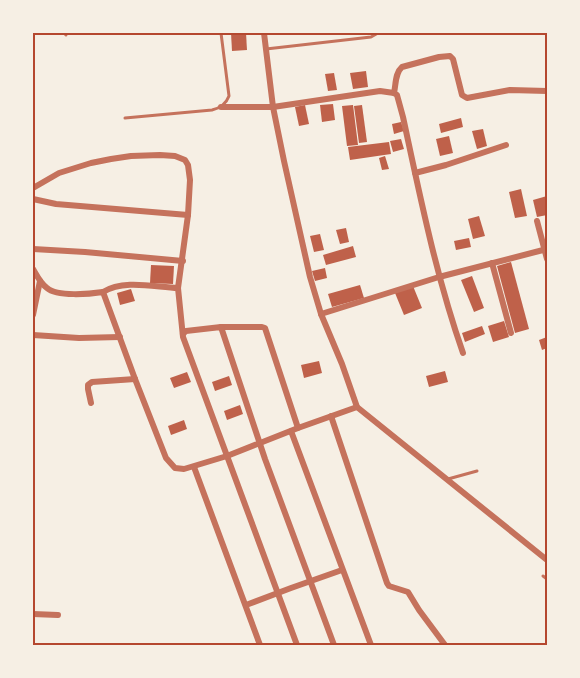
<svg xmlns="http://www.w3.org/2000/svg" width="580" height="678" font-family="'IBM Plex Sans',sans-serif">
<rect width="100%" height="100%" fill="#f6efe4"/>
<g fill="#bf614a">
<path d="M231 33H246L247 50 232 51Z"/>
<path d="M366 71 368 87 353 89 350 73Z"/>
<path d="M334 73 337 90 328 91 325 74Z"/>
<path d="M333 104 335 120 322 122 320 105Z"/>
<path d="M305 105 309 124 299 126 295 107Z"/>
<path d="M353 105 358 145 347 146 342 106Z"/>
<path d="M362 105 367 142 359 143 354 106Z"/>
<path d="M461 118 463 127 441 133 439 124Z"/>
<path d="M401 122 404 131 394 134 392 124Z"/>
<path d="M483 129 487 146 477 149 472 131Z"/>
<path d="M449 136 453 153 440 156 436 139Z"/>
<path d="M401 139 404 149 393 152 390 141Z"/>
<path d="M389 142 391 154 350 160 348 147Z"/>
<path d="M385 156 389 169 382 170 379 158Z"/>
<path d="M521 189 527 216 515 218 509 192Z"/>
<path d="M547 196V215L537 217 533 200Z"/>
<path d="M479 216 485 236 473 239 468 219Z"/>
<path d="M346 228 349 242 340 244 336 230Z"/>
<path d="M320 234 324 250 314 252 310 236Z"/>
<path d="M469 238 471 247 456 250 454 241Z"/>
<path d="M353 246 356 257 326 265 323 255Z"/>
<path d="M511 262 529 329 515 333 497 266Z"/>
<path d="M151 265 174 266 173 284 150 283Z"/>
<path d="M325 268 327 278 315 281 312 271Z"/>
<path d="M472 276 484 308 474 312 461 280Z"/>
<path d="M360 285 364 298 332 307 328 294Z"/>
<path d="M413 286 422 308 404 315 395 293Z"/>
<path d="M131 289 135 301 120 305 117 293Z"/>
<path d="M504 321 509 337 493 342 488 326Z"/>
<path d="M482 326 485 334 465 342 462 333Z"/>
<path d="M547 337V348L542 350 539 340Z"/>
<path d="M319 361 322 373 304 378 301 365Z"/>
<path d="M445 371 448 382 429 387 426 376Z"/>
<path d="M187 372 191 382 174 388 170 378Z"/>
<path d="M229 376 232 385 215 391 212 382Z"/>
<path d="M240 405 243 414 227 420 224 411Z"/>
<path d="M184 420 187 429 171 435 168 426Z"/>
</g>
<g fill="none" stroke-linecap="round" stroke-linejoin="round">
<g stroke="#c5725c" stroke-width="3">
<path d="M64 33 66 35"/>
<path d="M266 49 371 37 378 33"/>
<path d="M125 118 212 110C221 108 226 104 229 96L221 33"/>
<path d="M448 479 477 471"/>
<path d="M543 576 547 579"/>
</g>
<g stroke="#c5725c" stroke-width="6">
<path d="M264 33 273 107 284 161 310 277 321 314 342 364 357 407 547 560"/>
<path d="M221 107H273L380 91 394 93"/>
<path d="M415 173 446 165 506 145"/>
<path d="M33 188 59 173 91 163 111 159 131 156 160 155 175 156 185 160 188 165 190 180 188 215 178 288 183 337 297 645"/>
<path d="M33 199 56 204 188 215"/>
<path d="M537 221 547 259"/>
<path d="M33 249 85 252 183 261"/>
<path d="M492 263 511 333"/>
<path d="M33 269C37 276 41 284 47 288 57 297 90 294 103 292L135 379 166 458 175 468 184 469 227 456 298 428 357 407"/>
<path d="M103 292C124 279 154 287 178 288"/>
<path d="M321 314 439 277 547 249"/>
<path d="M33 315 40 281"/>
<path d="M221 327H262L265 328 298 428"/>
<path d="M183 334 186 331 221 327 265 459 334 645"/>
<path d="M33 335 79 338 120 337"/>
<path d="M463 353C436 276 420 196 403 117L397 95 394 93C396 84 395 73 402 67L439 57 450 56 453 59 462 95 467 98 510 90 547 91"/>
<path d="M91 403 88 389V385L92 382 135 379"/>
<path d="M331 416 387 583 389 586 408 592 419 610 445 645"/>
<path d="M291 431 371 645"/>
<path d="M194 467 260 645"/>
<path d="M246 605 291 588 342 570"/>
<path d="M33 614 58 615"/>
</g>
</g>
<rect width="580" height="678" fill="none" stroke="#f6efe4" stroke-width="69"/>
<rect x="34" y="34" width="512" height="610" fill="none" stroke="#b5482f" stroke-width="2"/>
</svg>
